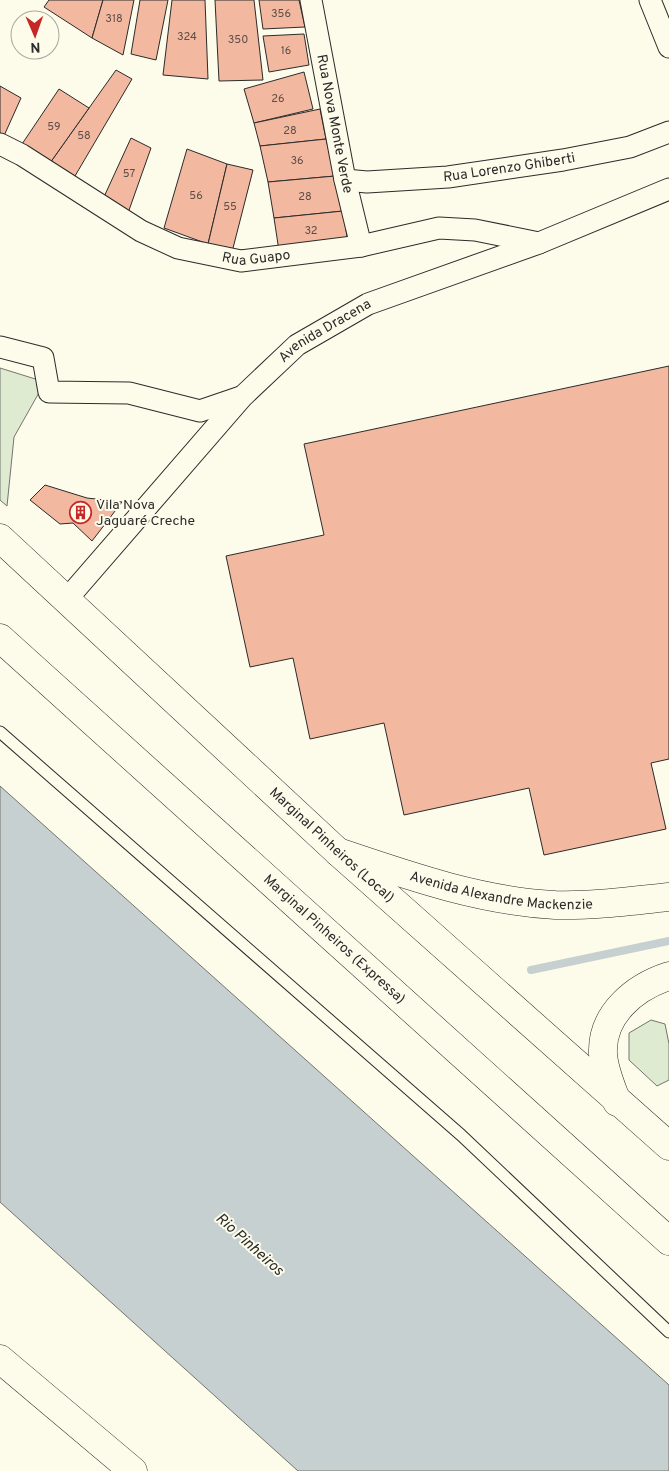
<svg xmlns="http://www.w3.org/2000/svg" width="669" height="1471" font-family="Overpass,sans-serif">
<rect width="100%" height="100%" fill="#fdfbea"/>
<g fill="#deebd1" stroke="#74746e">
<path d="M0 368 45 382 14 437 7 506 0 500Z"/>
<path d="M651 1020 665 1024 669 1044V1080L657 1086 629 1060V1033Z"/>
</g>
<path fill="#c7d0d0" stroke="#74746e" d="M0 786 669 1385V1471H298L0 1202Z"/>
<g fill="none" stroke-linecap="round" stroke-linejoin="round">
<path stroke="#c7d0d0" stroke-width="8" d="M531 970 669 941"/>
</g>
<g fill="#f2b8a0" stroke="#2b2b2b">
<path d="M49 0H103L92 38 44 7Z"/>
<path d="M103 0H134L123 55 92 38Z"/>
<path d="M140 0H168L156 60 131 54Z"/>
<path d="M172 0H205L208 79 163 75Z"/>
<path d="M215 0H254L263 80 219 81Z"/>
<path d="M259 0H299L305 27 263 29Z"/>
<path d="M304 34 309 65 269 72 263 36Z"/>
<path d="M116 70 132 79 75 176 50 163Z"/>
<path d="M304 72 313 109 254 123 244 89Z"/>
<path d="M0 86 21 98 3 138 0 137Z"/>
<path d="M59 89 89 108 50 163 20 147Z"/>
<path d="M320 109 326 139 260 146 254 123Z"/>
<path d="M131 138 151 148 128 213 103 199Z"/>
<path d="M326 139 335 176 268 182 260 146Z"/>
<path d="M187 149 227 164 208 244 164 228Z"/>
<path d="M227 164 253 170 232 252 208 244Z"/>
<path d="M335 176 343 211 274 218 268 182Z"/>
<path d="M343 211 348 243 279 251 274 218Z"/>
<path d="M669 366V759L651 763 666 829 544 855 529 788 404 815 384 723 310 739 293 658 250 667 226 556 324 535 304 444Z"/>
<path d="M45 485 87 498 122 502 92 541 73 523 60 524 30 500Z"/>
</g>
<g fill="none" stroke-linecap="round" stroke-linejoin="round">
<defs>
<path id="service" d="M0 732 461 1135 669 1332"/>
<g id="minor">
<path id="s1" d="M311 0 345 180 361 246"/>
<path d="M650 0 669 47"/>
<path id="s2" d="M0 144 22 155 141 231 178 248 241 261 361 246 439 228 475 230 539 243"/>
<path id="s3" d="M345 180 367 182 448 177 563 160 630 147 669 132"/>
<path d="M0 347 43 358 49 392 129 393 200 411 241 397"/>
<path id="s4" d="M67 599 242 397 297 345 368 304 539 243 669 189"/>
</g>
<g id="tertiary">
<path id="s5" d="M338 852C409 876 480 901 555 905 593 906 631 901 669 897"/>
<path d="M617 1102C611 1086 604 1070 603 1054 601 1014 635 987 669 976"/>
</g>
<g id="trunk">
<path id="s6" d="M0 538 338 852 669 1146"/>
</g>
<g id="motorway">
<path id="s7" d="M0 638 669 1241"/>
<path d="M0 1359 133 1471"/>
</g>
</defs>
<use href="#service" stroke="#2b2b2b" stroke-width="13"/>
<use href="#minor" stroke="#2b2b2b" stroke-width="23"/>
<use href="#tertiary" stroke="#2b2b2b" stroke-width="29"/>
<use href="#trunk" stroke="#2b2b2b" stroke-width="29"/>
<use href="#motorway" stroke="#2b2b2b" stroke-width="29"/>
<use href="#service" stroke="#fdfbea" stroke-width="11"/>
<use href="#minor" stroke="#fdfbea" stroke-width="21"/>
<use href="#tertiary" stroke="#fdfbea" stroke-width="28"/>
<use href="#trunk" stroke="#fdfbea" stroke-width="28"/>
<use href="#motorway" stroke="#fdfbea" stroke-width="28"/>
</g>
<defs>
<symbol id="building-ring" viewBox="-11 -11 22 22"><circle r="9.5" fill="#fdfbea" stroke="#c62828" stroke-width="1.5"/><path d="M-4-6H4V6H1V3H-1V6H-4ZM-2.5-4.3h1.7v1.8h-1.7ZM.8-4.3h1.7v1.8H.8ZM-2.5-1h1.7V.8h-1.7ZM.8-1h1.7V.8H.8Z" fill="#c62828"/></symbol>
</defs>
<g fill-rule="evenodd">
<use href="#building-ring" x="68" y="500" width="25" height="25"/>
</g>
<g text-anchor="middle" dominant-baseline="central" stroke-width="4" stroke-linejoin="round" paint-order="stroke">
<g font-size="11" fill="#5d4e48">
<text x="281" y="14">356</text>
<text x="114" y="19">318</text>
<text x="187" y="37">324</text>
<text x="238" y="40">350</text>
<text x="286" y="51">16</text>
<text x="278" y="99">26</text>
<text x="54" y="127">59</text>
<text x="290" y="131">28</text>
<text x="84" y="136">58</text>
<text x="297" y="161">36</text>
<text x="129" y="174">57</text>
<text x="196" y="196">56</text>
<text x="305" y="197">28</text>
<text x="230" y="207">55</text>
<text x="311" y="231">32</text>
</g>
<g font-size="14" fill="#2b2b2b" stroke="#fdfbea">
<text stroke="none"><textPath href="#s1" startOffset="126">Rua Nova Monte Verde</textPath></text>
<text stroke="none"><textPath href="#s3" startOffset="165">Rua Lorenzo Ghiberti</textPath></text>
<text stroke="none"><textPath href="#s2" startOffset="286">Rua Guapo</textPath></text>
<text stroke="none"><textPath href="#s4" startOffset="374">Avenida Dracena</textPath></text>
<text stroke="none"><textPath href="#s6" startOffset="452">Marginal Pinheiros (Local)</textPath></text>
<text stroke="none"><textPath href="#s5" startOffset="169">Avenida Alexandre Mackenzie</textPath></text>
<text stroke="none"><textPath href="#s7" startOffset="450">Marginal Pinheiros (Expressa)</textPath></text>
</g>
<g font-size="14" fill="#2b2b2b" stroke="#fdfbea" text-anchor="start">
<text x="96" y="505">Vila Nova<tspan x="96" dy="16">Jaguaré Creche</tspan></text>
</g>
<g font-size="15" font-style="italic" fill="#2b2b2b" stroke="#fdfbea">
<text transform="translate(249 1245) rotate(42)">Rio Pinheiros</text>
</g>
</g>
<g transform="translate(35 35) rotate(178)"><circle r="24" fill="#fdfbea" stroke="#a9a89e"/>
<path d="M0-4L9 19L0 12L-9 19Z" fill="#c62828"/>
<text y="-8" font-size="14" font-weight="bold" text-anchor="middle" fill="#2b2b2b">N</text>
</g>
</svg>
